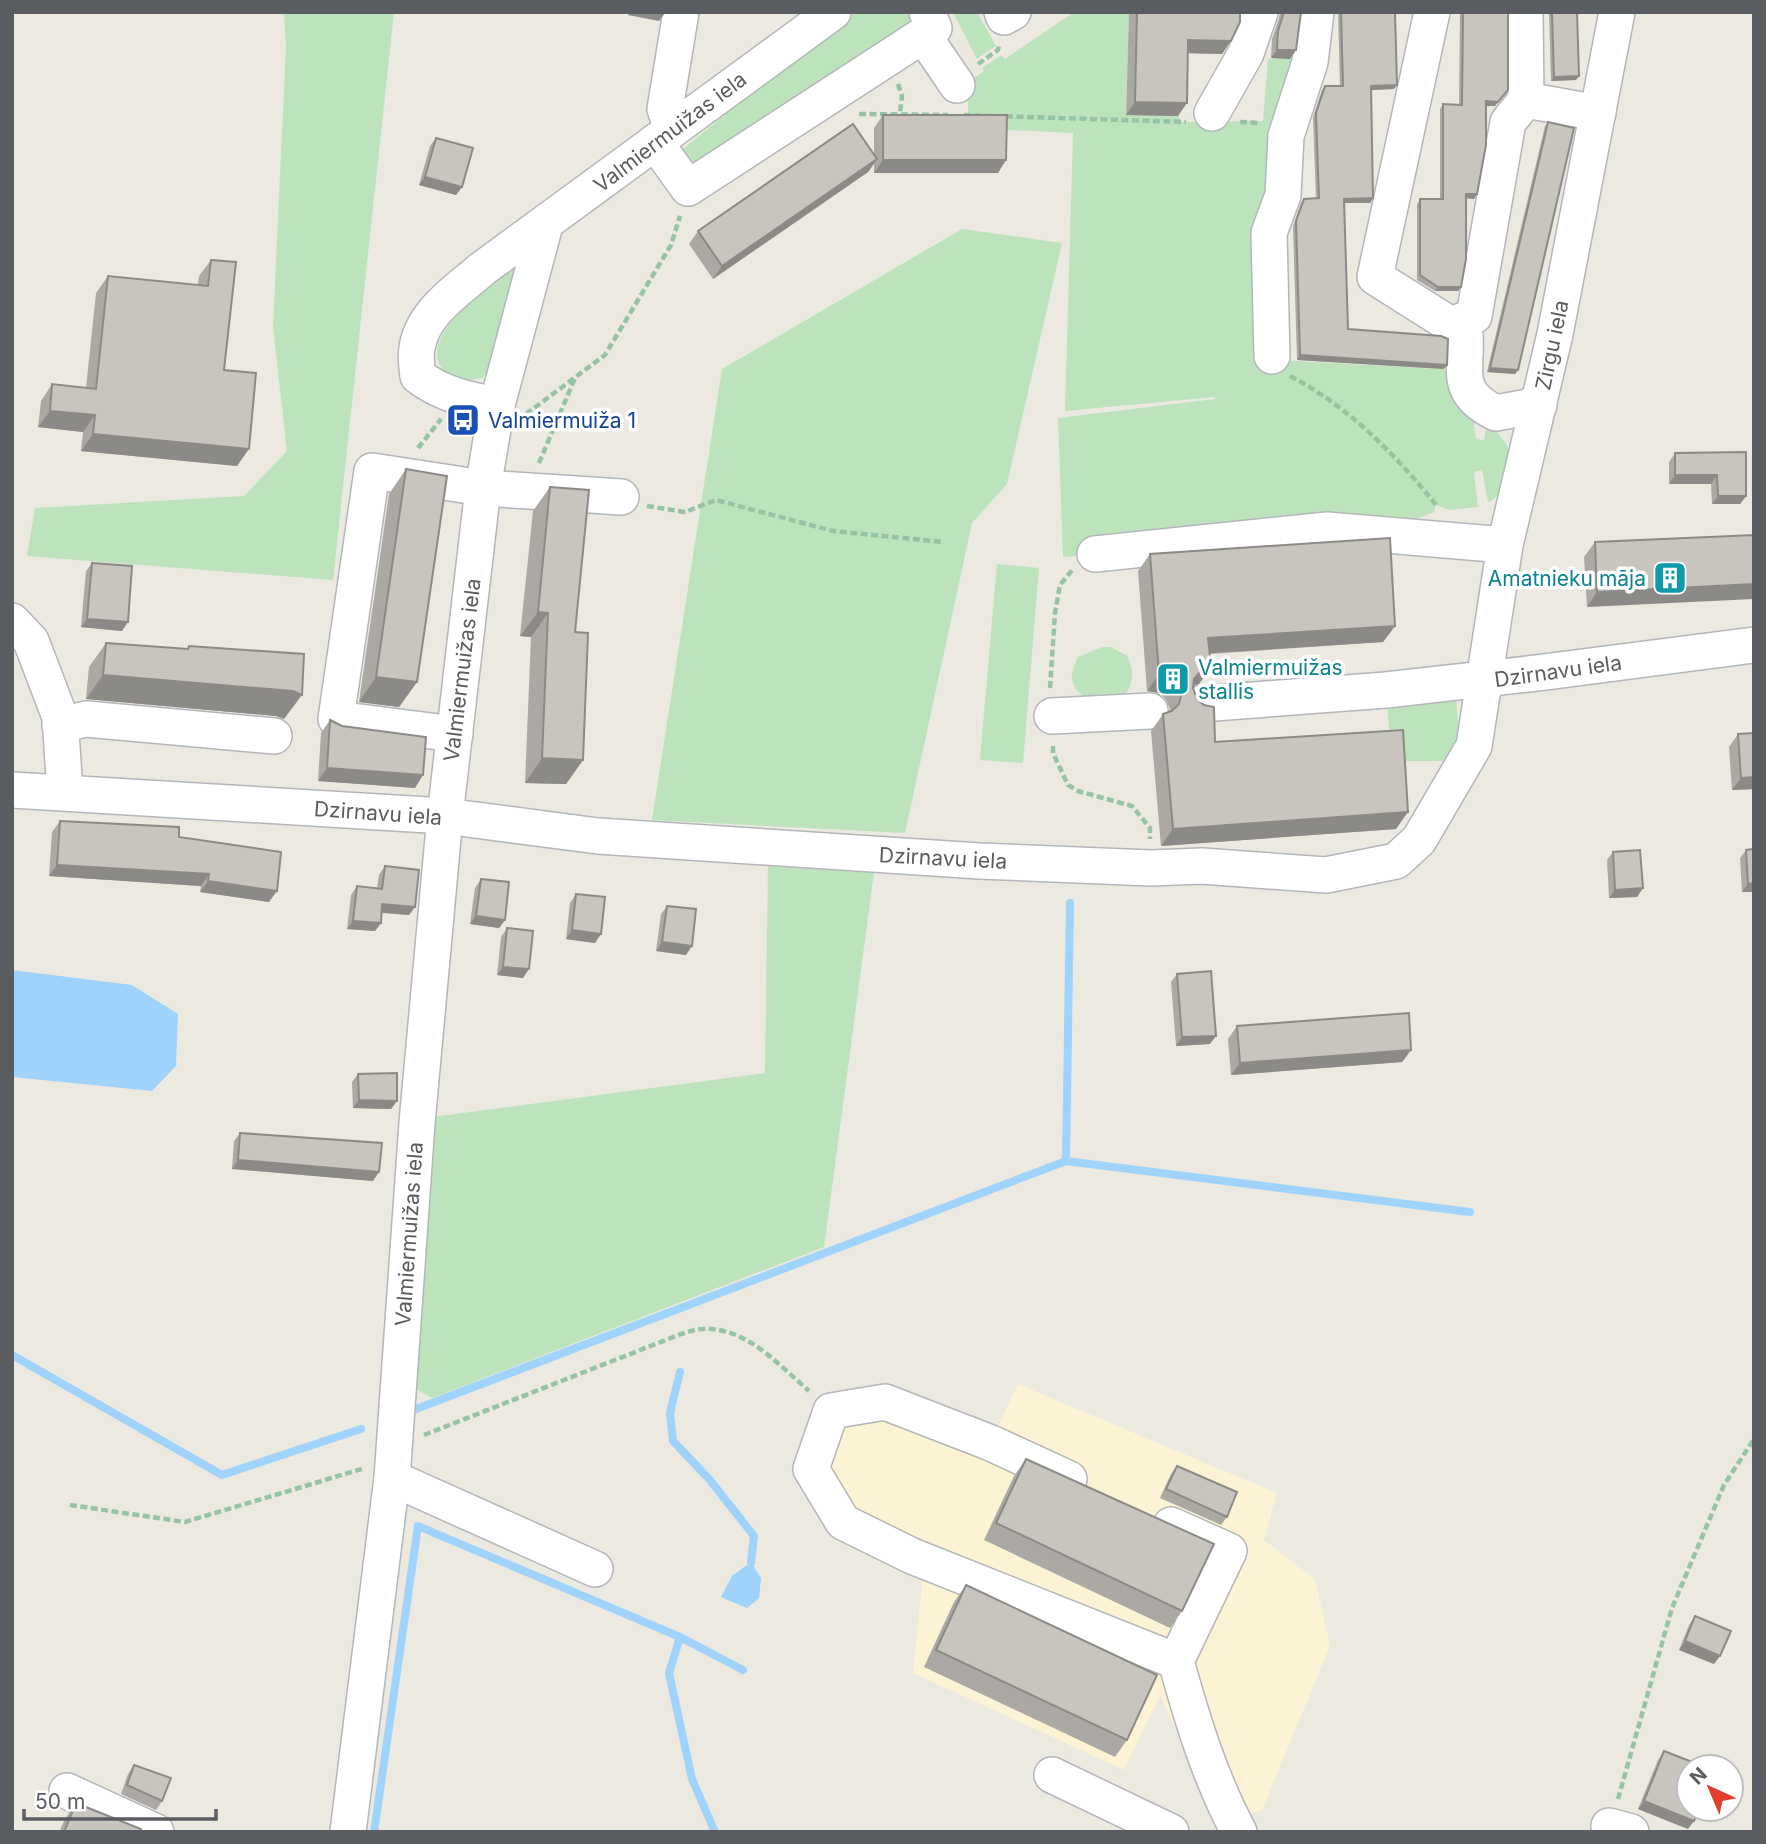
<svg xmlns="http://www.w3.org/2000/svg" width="1766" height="1844" font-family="Inter,sans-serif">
<rect width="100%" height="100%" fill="#ebe9e0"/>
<path fill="#fcf3d4" d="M1018 1384 1277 1493 1264 1540 1315 1579 1330 1646 1262 1810 1219 1820 1160 1696 1124 1770 913 1673 922 1584 912 1556 843 1522 811 1469 831 1411 885 1402 990 1443Z"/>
<g fill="#bce3bc">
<path d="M284 12H394L333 580 27 556 35 508 244 496 287 451 273 327 286 47Z"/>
<path d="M856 12H916L918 24 707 173 676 155 778 71Z"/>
<path d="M953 12H977L996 46 977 59Z"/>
<path d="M1070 12H1129L1126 114 1178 116 1182 122 1263 121 1268 59H1297L1263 359 1458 370 1478 414 1474 425 1476 439 1484 440 1487 422C1496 430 1511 446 1511 459 1511 473 1502 498 1488 502L1482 470 1474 472 1478 507 1449 510 1436 505 1434 512 1403 524 1063 557 1058 418 1215 399V397L1065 411 1073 133 968 128V82L984 71 982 68 1001 55 1005 59 1070 15Z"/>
<path d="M962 229 1062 243 1007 484 972 523 905 833 652 820 722 369Z"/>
<path d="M510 269 517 274 492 363 483 378C467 381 454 383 443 370 416 338 489 285 510 269Z"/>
<path d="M997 564 1039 568 1023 763 980 760Z"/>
<path d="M1102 647H1111L1127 656C1134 670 1134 682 1125 695L1087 700C1070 685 1068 678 1078 657Z"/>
<path d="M1450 694 1456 700 1460 743 1452 761H1392L1387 703Z"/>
<path d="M768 865 874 872 824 1247 432 1398 412 1387 433 1117 765 1073Z"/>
</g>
<g fill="#9fd3fc">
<path d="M12 970 132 985 178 1014 176 1066 152 1091 12 1077Z"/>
<path d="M751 1562 761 1578 759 1598 747 1608 721 1597 732 1576Z"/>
</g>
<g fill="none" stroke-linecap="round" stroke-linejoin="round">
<g stroke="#9fd3fc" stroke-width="8">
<path d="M1066 1161 1070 903"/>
<path d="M12 1355 222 1475 361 1429"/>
<path d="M680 1372 670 1413 673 1441 709 1479 754 1536 751 1562"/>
<path d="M416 1409 1066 1161 1470 1212"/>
<path d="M680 1637 669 1673 692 1779 715 1832"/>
<path d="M374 1832 418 1526 680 1637 743 1670"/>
</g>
<defs>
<g id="minor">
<path d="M1002 12 1004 17 1013 12"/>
<path d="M1432 12 1375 277 1451 325 1474 316 1508 122 1526 100 1598 113"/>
<path d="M1525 12 1526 100"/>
<path d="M923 35 957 85"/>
<path d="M1212 113 1246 53 1260 12"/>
<path d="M672 130 665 109 681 12"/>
<path d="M655 142 688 188 934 28 927 12"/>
<path d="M1463 321C1473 362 1446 389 1496 413L1539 405"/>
<path d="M1272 356 1269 233 1283 195 1286 136 1310 62 1316 12"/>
<path d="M497 405C468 400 441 394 418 376 417 367 415 357 417 348 422 313 457 291 482 269L833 12"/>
<path d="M1095 554 1327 530 1505 545"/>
<path d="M12 621 31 641 60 717 65 792"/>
<path d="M1201 704 1386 690 1537 673 1754 645"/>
<path d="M1052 716 1150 711"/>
<path d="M60 725 86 719 274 736"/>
<path d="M455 734 336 719 372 471 483 488 621 497"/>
<path d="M12 790 445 816 598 836 979 861 1151 868 1202 866 1326 875 1396 861 1419 840 1474 746 1505 545 1555 334 1617 12"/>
<path d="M392 1478 595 1569"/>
<path d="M1069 1479 991 1443 885 1402 831 1411 811 1469 843 1522 912 1556 1176 1661"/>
<path d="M1171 1525 1229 1551 1176 1661C1192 1719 1210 1778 1239 1832"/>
<path d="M1052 1775 1171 1832"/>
<path d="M67 1791 156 1832"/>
<path d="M1609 1826 1631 1832"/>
<path d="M348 1832 392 1478 417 1123 445 816 483 488 497 405 545 225"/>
</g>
</defs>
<use href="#minor" stroke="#b3b6ba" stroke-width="38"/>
<g stroke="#96c3a3" stroke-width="4.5" stroke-dasharray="7 3.5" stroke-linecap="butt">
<path d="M978 64 998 50 999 45"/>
<path d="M898 84 902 96 900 114"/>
<path d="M859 114 948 115"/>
<path d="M964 115 1186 122"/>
<path d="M1240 122 1259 123"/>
<path d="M1290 376C1348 406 1396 455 1436 505"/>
<path d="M526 414 605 355 671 245 680 216"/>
<path d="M418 448 441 419"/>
<path d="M539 463 575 378"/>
<path d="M647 506 685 512 716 500 833 531 944 542"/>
<path d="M1050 688 1055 613 1060 585 1073 569"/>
<path d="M1053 746V753L1068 785 1078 791 1132 806 1150 828V839"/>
<path d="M424 1435 681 1334C688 1332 695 1329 702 1329 745 1326 779 1365 809 1391"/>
<path d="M70 1505 185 1522 365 1468"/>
<path d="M1618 1799 1672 1608 1724 1485 1754 1439"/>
</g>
<use href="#minor" stroke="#fff" stroke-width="35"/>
</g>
<g fill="#aca9a4">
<path d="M1129 12H1240L1222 54 1188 53 1178 116 1126 115Z"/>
<path d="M1280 12H1301L1296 50 1290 59 1271 58 1272 39 1279 18Z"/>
<path d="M1338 12H1395L1394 89 1371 90 1373 198 1370 203H1344L1348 329 1444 369 1297 360 1293 226 1301 203 1304 199H1316L1313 117 1322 90 1325 86H1340Z"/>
<path d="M1460 12H1508L1495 106H1486L1474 199 1466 198 1461 287 1458 291H1435L1417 280V204L1420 199H1440V109L1443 104 1459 105Z"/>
<path d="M1549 12H1577L1576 80 1551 81Z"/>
<path d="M883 115 998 173H874V164L868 172 713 279 689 244 698 231 874 154V128Z"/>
<path d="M1548 122 1518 370 1515 374 1487 372 1545 126Z"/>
<path d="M436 138 462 187 456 195 419 185 430 146Z"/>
<path d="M211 260 237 466 81 451 83 432 38 427 41 401 52 384 86 388 96 293 108 276 198 285 199 276Z"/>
<path d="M1746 452V496L1740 504H1712L1711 484H1669V462L1675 453Z"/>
<path d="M406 469 417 682 399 707 359 702 389 494Z"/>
<path d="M550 487 575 632 583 760 566 784 525 783 531 637 520 636 533 511Z"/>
<path d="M1754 535 1587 607 1584 557 1595 542Z"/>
<path d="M1150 554 1395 626 1383 642 1210 654 1211 667 1199 684 1193 686V688L1215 742 1396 829 1161 846 1151 731 1163 714 1169 712 1170 709 1166 700 1160 693 1147 691 1138 571Z"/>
<path d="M92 563 122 631 81 627 86 571Z"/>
<path d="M106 643 187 649 189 646 284 719 276 716 86 699 89 667Z"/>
<path d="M330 720 415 788 318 781 321 733Z"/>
<path d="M1754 733V789L1732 790 1729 747 1738 734Z"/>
<path d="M60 821 179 837 269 902 200 892 201 886 49 876 52 832Z"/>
<path d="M1746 850 1754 892H1742L1740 858Z"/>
<path d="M1613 852 1643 888 1637 897 1609 898 1607 860Z"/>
<path d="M385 866 409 915 381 913V923L375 931 347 929 351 895 357 886 377 888 379 875Z"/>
<path d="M481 879 505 920 499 928 470 924 475 888Z"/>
<path d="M576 894 595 943 566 939 570 903Z"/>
<path d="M667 906 686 955 656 951 661 914Z"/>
<path d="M507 928 523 978 497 975 501 937Z"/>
<path d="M1177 974 1210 1044 1176 1046 1171 982Z"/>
<path d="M1237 1026 1411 1050 1402 1062 1231 1075 1228 1039Z"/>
<path d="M358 1074 397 1101 391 1109 353 1108 352 1082Z"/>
<path d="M240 1133 373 1181 232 1169 234 1141Z"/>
<path d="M1026 1459 1182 1611 1170 1628 984 1540 1014 1476Z"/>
<path d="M1177 1466 1227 1517 1221 1525 1160 1498 1171 1474Z"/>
<path d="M966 1585 1127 1740 1115 1757 924 1667 954 1602Z"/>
<path d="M1695 1616 1714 1664 1679 1650 1689 1625Z"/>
<path d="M1664 1751 1688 1829 1638 1809 1658 1760Z"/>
<path d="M134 1765 162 1801 156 1810 121 1794 128 1774Z"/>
<path d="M76 1803 140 1832H59L65 1819Z"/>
</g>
<g fill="#8c8a86">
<path d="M630 12 665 13 659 21 628 15Z"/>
<path d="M1188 40 1231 41 1222 54 1179 53Z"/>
<path d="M1277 50H1296L1290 59 1271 58Z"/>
<path d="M1579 76 1576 80 1551 81 1554 77Z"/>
<path d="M1397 85 1394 89 1368 90 1371 86Z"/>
<path d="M1508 90 1495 106H1483L1486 101Z"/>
<path d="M1135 102 1187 103 1178 116 1126 115Z"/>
<path d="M877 159 868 172 713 279 722 266Z"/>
<path d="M883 160H1006L998 173H874Z"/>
<path d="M425 177 462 187 456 195 419 185Z"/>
<path d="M1466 194H1477L1474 199 1463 198Z"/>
<path d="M1373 198 1370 203H1341L1344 199Z"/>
<path d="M1438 287H1461L1458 291H1435Z"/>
<path d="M1300 355 1447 365 1444 369 1297 360Z"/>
<path d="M1490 368 1518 370 1515 374 1487 372Z"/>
<path d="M50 411 95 415 83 432 38 427Z"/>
<path d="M93 434 249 449 237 466 81 451Z"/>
<path d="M1675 475H1717L1711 484H1669Z"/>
<path d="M1718 496H1746L1740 504H1712Z"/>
<path d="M1754 584V599L1587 607 1597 592Z"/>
<path d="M538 612 548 613 531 637 520 636Z"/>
<path d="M87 619 128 622 122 631 81 627Z"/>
<path d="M1395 626 1383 642 1197 654 1208 638Z"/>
<path d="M1211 667 1199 684 1189 688 1183 696 1201 671Z"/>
<path d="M1159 674 1172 677 1160 693 1147 691Z"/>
<path d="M103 675 293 691 302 695 284 719 276 716 86 699Z"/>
<path d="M376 677 417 682 399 707 359 702Z"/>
<path d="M542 758 583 760 566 784 525 783Z"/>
<path d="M327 768 423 775 415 788 318 781Z"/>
<path d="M1754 777V789L1732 790 1741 778Z"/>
<path d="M1408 812 1396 829 1161 846 1173 829Z"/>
<path d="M57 865 209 874 201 886 49 876Z"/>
<path d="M208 881 277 891 269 902 200 892Z"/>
<path d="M1754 883V892H1742L1748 884Z"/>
<path d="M1643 888 1637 897 1609 898 1615 890Z"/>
<path d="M382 904 415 907 409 915 376 912Z"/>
<path d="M476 916 505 920 499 928 470 924Z"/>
<path d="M353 921 381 923 375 931 347 929Z"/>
<path d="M572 930 601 934 595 943 566 939Z"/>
<path d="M662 942 692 946 686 955 656 951Z"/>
<path d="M503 967 529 969 523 978 497 975Z"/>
<path d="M1216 1036 1210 1044 1176 1046 1182 1037Z"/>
<path d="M1411 1050 1402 1062 1231 1075 1240 1063Z"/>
<path d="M359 1100 397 1101 391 1109 353 1108Z"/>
<path d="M238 1160 379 1172 373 1181 232 1169Z"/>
<path d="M1685 1641 1720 1656 1714 1664 1679 1650Z"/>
<path d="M1644 1801 1694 1821 1688 1829 1638 1809Z"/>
</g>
<g fill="#c8c5bf" stroke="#8c8a86" stroke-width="2">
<path d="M1137 12H1240V22L1231 41 1188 40 1187 103 1135 102Z"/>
<path d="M1284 12H1301L1296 50H1277L1278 31Z"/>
<path d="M1341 12H1395L1397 85 1371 86 1373 198 1344 199 1348 329 1441 336 1448 339 1447 365 1300 355 1296 221 1304 199 1319 198 1316 113 1325 86H1343Z"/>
<path d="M1463 12H1508V90L1498 102 1486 101V145L1477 194H1466V259L1461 287H1438L1420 275V199H1443V104L1462 105Z"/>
<path d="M1552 12H1577L1579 76 1554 77Z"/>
<path d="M883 115H1007L1006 160H883Z"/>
<path d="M1548 122 1574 128 1518 370 1490 368Z"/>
<path d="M853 124 877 159 722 266 698 231Z"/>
<path d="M436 138 473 148 462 187 425 177Z"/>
<path d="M211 260 236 262 224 370 256 373 249 449 93 434 95 415 50 411 52 384 96 389 108 276 208 286Z"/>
<path d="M1746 452V496H1718L1717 475H1675V453Z"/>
<path d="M406 469 447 476 417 682 376 677Z"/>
<path d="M550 487 589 490 575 632 588 633 583 760 542 758 548 613 538 612Z"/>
<path d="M1754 535V584L1597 592 1595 542Z"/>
<path d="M1390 538 1395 626 1208 638 1211 667 1201 671 1194 679 1193 688 1197 699 1204 705 1214 707 1215 742 1403 730 1408 812 1173 829 1163 714 1172 711 1179 704 1182 692 1178 683 1172 677 1159 674 1150 554Z"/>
<path d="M92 563 132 566 128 622 87 619Z"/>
<path d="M106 643 188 649 189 646 304 654 302 695 293 691 103 675Z"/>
<path d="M330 720 342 726 426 737 423 775 327 768Z"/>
<path d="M1754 733V777L1741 778 1738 734Z"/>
<path d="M60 821 179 827V837L281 852 277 891 208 881 209 874 57 865Z"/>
<path d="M1754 849V883L1748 884 1746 850Z"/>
<path d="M1640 850 1643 888 1615 890 1613 852Z"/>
<path d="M385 866 419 870 415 907 382 904 381 923 353 921 357 886 382 889Z"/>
<path d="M481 879 509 882 505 920 476 916Z"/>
<path d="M576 894 605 897 601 934 572 930Z"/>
<path d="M667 906 696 909 692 946 662 942Z"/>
<path d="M507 928 533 931 529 969 503 967Z"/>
<path d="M1211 971 1216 1036 1182 1037 1177 974Z"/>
<path d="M1409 1013 1411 1050 1240 1063 1237 1026Z"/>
<path d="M397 1073V1101L359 1100 358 1074Z"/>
<path d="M240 1133 382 1143 379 1172 238 1160Z"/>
<path d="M1026 1459 1214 1544 1182 1611 996 1523Z"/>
<path d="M1177 1466 1237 1492 1227 1517 1166 1489Z"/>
<path d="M966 1585 1157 1675 1127 1740 936 1650Z"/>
<path d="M1695 1616 1731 1631 1720 1656 1685 1641Z"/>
<path d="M1664 1751 1705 1767H1689V1809H1699L1694 1821 1644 1801Z"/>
<path d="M134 1765 171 1778 162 1801 127 1785Z"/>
<path d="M76 1803 141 1829 140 1832H64Z"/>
</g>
<defs>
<symbol id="bus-square" viewBox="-11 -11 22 22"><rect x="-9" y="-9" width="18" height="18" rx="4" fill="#1a4fb4" stroke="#fff"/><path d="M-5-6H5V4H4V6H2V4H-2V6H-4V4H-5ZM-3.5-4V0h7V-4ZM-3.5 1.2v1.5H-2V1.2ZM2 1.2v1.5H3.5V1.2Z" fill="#fff"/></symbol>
<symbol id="building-square" viewBox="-11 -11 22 22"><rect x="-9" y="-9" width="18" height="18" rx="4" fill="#0f9aa8" stroke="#fff"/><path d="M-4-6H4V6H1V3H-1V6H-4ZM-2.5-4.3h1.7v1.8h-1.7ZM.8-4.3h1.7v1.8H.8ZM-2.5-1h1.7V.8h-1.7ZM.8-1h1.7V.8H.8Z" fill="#fff"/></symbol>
</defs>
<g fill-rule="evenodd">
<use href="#bus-square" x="444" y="401" width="38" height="38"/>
<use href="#building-square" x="1651" y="559" width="38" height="38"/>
<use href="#building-square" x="1154" y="660" width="38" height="38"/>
</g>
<g text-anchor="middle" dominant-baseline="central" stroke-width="7" stroke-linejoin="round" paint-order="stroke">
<g font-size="21" fill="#595c60" stroke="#fff">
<text transform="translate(670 132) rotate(-37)">Valmiermuižas iela</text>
<text transform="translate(1552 345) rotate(-78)">Zirgu iela</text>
<text transform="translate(462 670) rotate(-83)">Valmiermuižas iela</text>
<text transform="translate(1558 671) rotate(-8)">Dzirnavu iela</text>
<text transform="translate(378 813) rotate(4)">Dzirnavu iela</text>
<text transform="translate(943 858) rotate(3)">Dzirnavu iela</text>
<text transform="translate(409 1234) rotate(-86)">Valmiermuižas iela</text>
</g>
<g font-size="21" fill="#164399" stroke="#fff" text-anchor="start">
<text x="488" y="420">Valmiermuiža 1</text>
</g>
<g font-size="21" fill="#0d838f" stroke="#fff" text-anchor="end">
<text x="1646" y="578">Amatnieku māja</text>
<text x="1198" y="667" text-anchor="start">Valmiermuižas<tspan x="1198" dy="24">stallis</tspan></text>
</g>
</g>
<rect width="1766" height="1844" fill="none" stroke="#595c60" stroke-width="28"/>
<g transform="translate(1710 1788) rotate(316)"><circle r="33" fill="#ffffff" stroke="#bdbebf" stroke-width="2"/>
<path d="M0-5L12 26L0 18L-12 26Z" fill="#e33d2e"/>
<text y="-10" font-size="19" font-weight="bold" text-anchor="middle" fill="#595c60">N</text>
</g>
<path d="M24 1809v10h192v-10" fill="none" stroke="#595c60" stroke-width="3.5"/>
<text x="35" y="1809" font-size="21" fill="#595c60" stroke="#ffffff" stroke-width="5" paint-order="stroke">50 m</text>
</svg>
